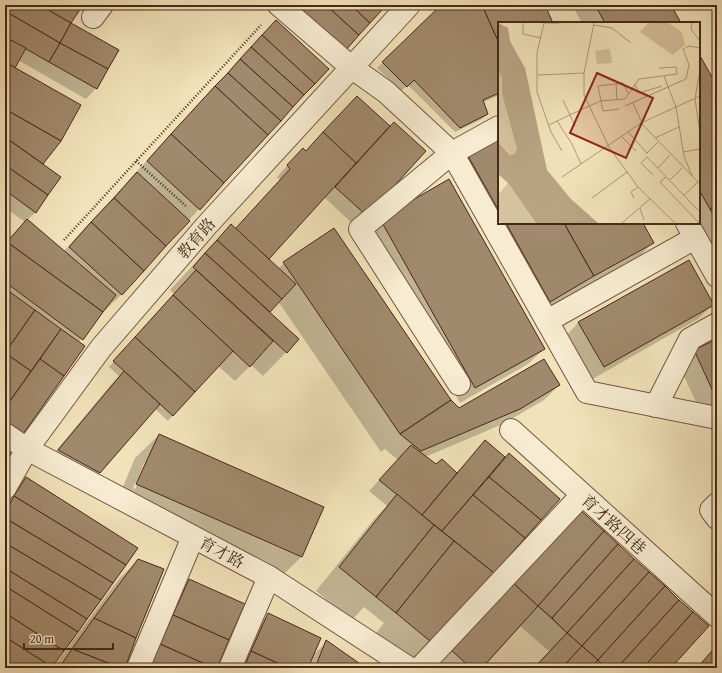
<svg xmlns="http://www.w3.org/2000/svg" width="722" height="673" font-family="'Gentium Book Plus','Noto Serif SC',serif">
<rect width="100%" height="100%" fill="#f2e2b9"/>
<filter id="stains"><feTurbulence type="fractalNoise" baseFrequency=".005" numOctaves="4"/><feColorMatrix values="0 0 0 0 .2 0 0 0 0 .09 0 0 0 0 .02 0 0 0 .5 -.17"/></filter>
<radialGradient id="worn" r=".72"><stop offset=".6" stop-color="#630" stop-opacity="0"/><stop offset="1" stop-color="#630" stop-opacity=".3"/></radialGradient>
<path fill="#d5c29e" stroke="#8e755c" d="M538 606 567 633 534 668H482Z"/>
<g fill="#0003" fill-rule="evenodd">
<path d="M5 5H82L70 23 96 88 86 99 18 60 14 68 60 140 41 164 36 212 27 220 64 251 247 51 199 209 121 295 97 318 5 440V243L25 222 5 208Z"/>
<path d="M290 5H385L345 49Z"/>
<path d="M443 5H544L552 23H499V95L482 103 487 114 482 119 455 132 408 85 401 91 377 68Z"/>
<path d="M572 5H670L681 23H582Z"/>
<path d="M699 56 717 88V264L699 223Z"/>
<path d="M357 97 390 128 425 151 355 226 324 197 267 259 278 269 284 263 333 229 450 401 459 409 559 385 544 400 503 424 425 457 436 466 456 473 485 442 505 458 493 572 430 641 407 665 373 637 384 623 364 607 352 620 316 591 374 519 387 506 369 491 398 460 385 449 381 452 278 301 268 312 298 340 263 376 251 365 235 381 218 366 168 421 154 408 99 472 84 487 44 465 109 387 119 376 109 367 174 294 170 290 208 249 231 226 235 229 280 180 277 177 292 160 305 152Z"/>
<path d="M499 139V223H642L653 242 638 258 535 316 453 172 469 156Z"/>
<path d="M449 180 544 349 528 364 460 403 365 234Z"/>
<path d="M713 304 698 319 589 381 564 338 579 322Z"/>
<path d="M717 340V402L700 410 679 366 695 351Z"/>
<path d="M159 435 323 507 301 557 278 580 114 508 135 458ZM145 462H147L135 489 133 488Z"/>
<path d="M26 479 77 631 50 668H5V499Z"/>
<path d="M556 533 670 668H535L550 652 519 625 480 668H439L437 666Z"/>
<path d="M138 560 123 668H53L119 579Z"/>
<path d="M189 580 216 668H140L170 599Z"/>
<path d="M268 615 312 656 327 642 364 668H231L244 638Z"/>
</g>
<g fill="#a0896c" stroke="#472819">
<path d="M5 5H40L71 23 60 43 5 11Z"/>
<path d="M40 5H83L71 23Z"/>
<path d="M297 5H326L359 35 346 50Z"/>
<path d="M326 5H351L370 23 359 35Z"/>
<path d="M351 5H377L382 10 370 23Z"/>
<path d="M377 5H387L382 10Z"/>
<path d="M441 5H482L499 43V93L483 100 488 114 460 128 414 80 407 87 382 62Z"/>
<path d="M482 5H545L553 23H499V43Z"/>
<path d="M595 5H671L681 23H605Z"/>
<path d="M5 11 60 43 49 62 5 37Z"/>
<path d="M276 20 329 69 315 84 262 35Z"/>
<path d="M71 23 119 50 108 69 60 43Z"/>
<path d="M262 35 315 84 304 95 251 47Z"/>
<path d="M5 37 26 48 15 68 5 62Z"/>
<path d="M60 43 108 69 97 89 49 62Z"/>
<path d="M251 47 304 95 293 107 240 59Z"/>
<path d="M699 54 717 86V205L710 209 699 190Z"/>
<path d="M240 59 293 107 281 121 228 73Z"/>
<path d="M5 62 81 105 61 141 5 109Z"/>
<path d="M228 73 281 121 268 135 215 86Z"/>
<path d="M215 86 268 135 224 183 171 134Z"/>
<path d="M357 96 390 126 356 163 323 132Z"/>
<path d="M5 109 61 141 43 164 5 137Z"/>
<path d="M394 122 426 151 367 216 335 187Z"/>
<path d="M323 132 356 163 269 259 235 229 290 169 287 165 303 148 306 151Z"/>
<path d="M171 134 224 183 200 210 147 161Z"/>
<path d="M5 137 61 177 48 195 5 165Z"/>
<path d="M499 138V211L468 156Z"/>
<path d="M5 165 48 195 36 213 5 190Z"/>
<path d="M137 172 190 221 166 246 114 198Z"/>
<path d="M449 179 545 349 475 388 380 219Z"/>
<path d="M114 198 166 246 144 271 91 222Z"/>
<path d="M717 205V222L710 209Z"/>
<path d="M27 219 116 295 103 312 7 242Z"/>
<path d="M91 222 144 271 122 295 69 247Z"/>
<path d="M506 223H564L594 276 550 302Z"/>
<path d="M564 223H643L654 243 594 276Z"/>
<path d="M231 224 296 284 282 299 217 240Z"/>
<path d="M334 228 451 400 400 434 283 262Z"/>
<path d="M217 240 282 299 270 312 205 253Z"/>
<path d="M7 242 103 312 83 340 5 282V245Z"/>
<path d="M205 253 299 339 287 353 193 267Z"/>
<path d="M689 260 714 305 604 367 578 322Z"/>
<path d="M196 270 273 341 250 367 173 295Z"/>
<path d="M7 290 35 310 5 353V293Z"/>
<path d="M173 295 233 351 195 392 135 337Z"/>
<path d="M35 310 61 329 31 371 5 353Z"/>
<path d="M61 329 85 346 64 376 40 359Z"/>
<path d="M135 337 195 392 173 416 113 361Z"/>
<path d="M717 339V395L715 396 694 350Z"/>
<path d="M5 353 31 371 5 408Z"/>
<path d="M40 359 64 376 23 434 5 422V408Z"/>
<path d="M544 359 560 385 520 409 421 451 400 434 451 400 459 408Z"/>
<path d="M124 371 160 404 100 473 58 450Z"/>
<path d="M159 434 324 507 302 557 136 484Z"/>
<path d="M485 440 505 457 442 531 422 515Z"/>
<path d="M411 445 436 464 442 459 457 473 422 515 379 480Z"/>
<path d="M5 447 16 453 5 471Z"/>
<path d="M509 453 560 499 541 520 489 477Z"/>
<path d="M26 477 138 548 126 565 14 496Z"/>
<path d="M489 477 541 520 525 538 473 495Z"/>
<path d="M397 494 434 525 376 597 339 567Z"/>
<path d="M473 495 525 538 494 573 442 531Z"/>
<path d="M14 496 126 565 113 583 5 518V513Z"/>
<path d="M579 509 604 531 538 606 512 582Z"/>
<path d="M5 518 113 583 101 600 5 543Z"/>
<path d="M434 525 454 541 396 613 376 597Z"/>
<path d="M604 531 618 544 552 618 538 606Z"/>
<path d="M454 541 494 573 431 642 396 613Z"/>
<path d="M5 543 101 600 87 619 5 568Z"/>
<path d="M618 544 634 559 567 633 552 618Z"/>
<path d="M138 559 164 569 136 638 94 618Z"/>
<path d="M634 559 649 572 582 646 567 633Z"/>
<path d="M5 568 87 619 78 632 5 586Z"/>
<path d="M649 572 665 586 598 660 582 646Z"/>
<path d="M189 579 245 604 229 640 173 615Z"/>
<path d="M512 582 538 606 482 668H471L451 650Z"/>
<path d="M5 586 78 632 64 651 5 613Z"/>
<path d="M665 586 679 600 617 668H606L598 660Z"/>
<path d="M679 600 693 612 643 668H617Z"/>
<path d="M693 612 709 626 671 668H643Z"/>
<path d="M5 613 64 651 52 667 5 637Z"/>
<path d="M268 613 321 638 308 668H288L251 651Z"/>
<path d="M173 615 229 640 217 668H214L160 644Z"/>
<path d="M94 618 136 638 125 668H121L72 649Z"/>
<path d="M567 633 582 646 562 668H534Z"/>
<path d="M5 637 52 667 5 668Z"/>
<path d="M326 640 366 668H315Z"/>
<path d="M160 644 214 668H150Z"/>
<path d="M717 645V668H697Z"/>
<path d="M582 646 598 660 591 668H562Z"/>
<path d="M72 649 121 668H59Z"/>
<path d="M251 651 288 668H244Z"/>
<path d="M598 660 606 668H591Z"/>
</g>
<g fill="none" stroke-linecap="round" stroke-linejoin="round">
<defs>
<g id="minor">
<path d="M279 5 351 67 386 92 452 153 587 392 717 418"/>
<path d="M93 17 102 5"/>
<path d="M687 223 717 276"/>
<path d="M547 321 695 238"/>
<path d="M459 384 360 229 452 153 499 127"/>
<path d="M656 406 690 339 717 324"/>
<path d="M511 430 717 616"/>
<path d="M5 434 27 449 269 577 409 668"/>
<path d="M5 488 27 449 101 348 207 225 409 5"/>
<path d="M717 504 711 510 717 518"/>
<path d="M138 668 193 537"/>
<path d="M230 668 269 577"/>
<path d="M420 668 582 495"/>
</g>
</defs>
<use href="#minor" stroke="#725641" stroke-width="24"/>
<g stroke="#472819" stroke-width="2.5" stroke-dasharray="1 2" stroke-linecap="butt">
<path d="M136 161 187 207"/>
<path d="M64 240 261 25"/>
</g>
<use href="#minor" stroke="#f7ecd2" stroke-width="22"/>
</g>
<g text-anchor="middle" dominant-baseline="central" stroke-width="3" stroke-linejoin="round" paint-order="stroke">
<g font-size="16" fill="#472819" stroke="#f7ecd2">
<text transform="translate(196 238) rotate(-49)">教育路</text>
<text transform="translate(614 524) rotate(42)">育才路四巷</text>
<text transform="translate(222 552) rotate(28)">育才路</text>
</g>
</g>
<g transform="translate(498 22)">
<rect width="202" height="202" fill="#f2e2b9"/>
<path d="M150 1H170L184 10 187 23 175 33 142 10ZM112 27 114 41 99 42 97 29ZM0 48 4 56V72L19 127 18 132 13 133 0 120ZM10 161 38 201H4L0 198V173Z" fill="#d5c29e"/>
<path d="M0 1 10 6 12 19 27 46 49 148 73 177 100 201H38L10 161 0 152V120L12 133 17 132 19 127 4 72V56L0 48Z" fill="#b8a383"/>
<path fill="none" stroke="#ae9879" stroke-width="1" d="M25 1V12L43 16M46 1 39 31V70L53 110 64 129M46 1H61M96 1 86 51V73L111 125 140 165 177 201M194 1 193 7 202 19M96 3 114 6 133 21M202 48 197 77 202 110M40 53 86 51M166 54 178 85 186 134 194 154M118 62 119 77M137 62 141 71 164 64M65 78 77 104M135 81 144 101M127 84 188 57 191 43 185 27 191 24 202 26M121 87 105 89 100 64 125 61 130 71M59 99 102 79 127 77 141 57 179 52 178 45 161 46M143 101 202 162M51 103 59 99 74 122 83 142M130 110 149 131M124 115 138 129M157 116 181 105M185 130 202 127M148 132 160 120M149 135 202 190M149 135 143 141 155 153M160 146 172 133M64 155 143 101 202 74M168 155 162 160 201 201M172 158 184 146M186 173 200 160M94 176 129 150M136 176 133 170 140 165M142 186 146 198M124 201 152 177"/>
<path fill="#8f2418" fill-opacity="0.15" stroke="#8f2418" stroke-width="2" d="M99 51 155 76 128 136 72 111Z"/>
<rect width="202" height="202" fill="none" stroke="#472819" stroke-width="2"/>
</g>
<rect width="722" height="673" fill="none" stroke="#f2e2b9" stroke-width="20"/>
<rect x="6" y="6" width="710" height="661" fill="none" stroke="#472819" stroke-width="2"/>
<rect x="10" y="10" width="702" height="653" fill="none" stroke="#472819"/>
<path d="M24 643v6h89v-6" fill="none" stroke="#472819" stroke-width="2"/>
<text x="30" y="643" font-size="12" fill="#472819" stroke="#f7ecd2" stroke-width="3" paint-order="stroke">20 m</text>
<rect width="100%" height="100%" filter="url(#stains)"/>
<rect width="100%" height="100%" fill="url(#worn)"/>
</svg>
